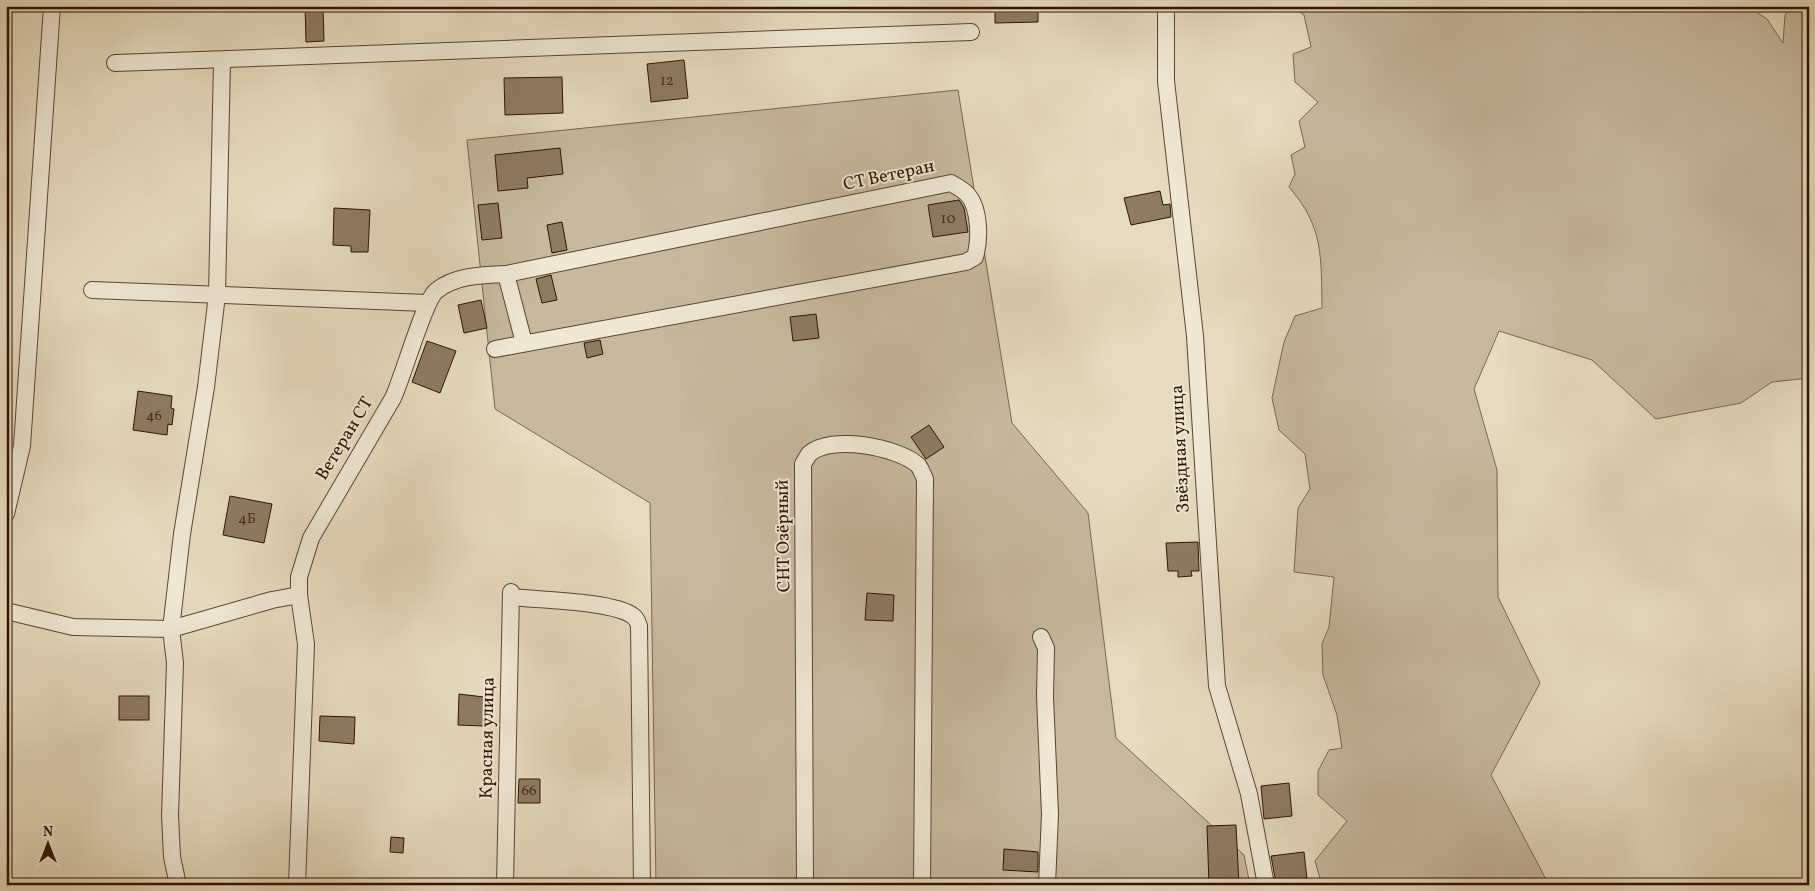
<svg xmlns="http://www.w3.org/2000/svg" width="1815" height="891" font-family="Vollkorn,serif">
<rect width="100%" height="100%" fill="#e6dbbe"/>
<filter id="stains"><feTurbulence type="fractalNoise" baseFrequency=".004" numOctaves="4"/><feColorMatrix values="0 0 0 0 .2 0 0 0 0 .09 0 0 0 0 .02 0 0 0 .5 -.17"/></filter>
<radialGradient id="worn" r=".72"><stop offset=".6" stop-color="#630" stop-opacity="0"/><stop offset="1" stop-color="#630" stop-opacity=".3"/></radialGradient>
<g fill="#c7b99e" stroke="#7b664f">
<path d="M1291 6H1747L1767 19 1783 43 1785 15 1790 6H1809V378L1772 382 1741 403 1656 419 1592 360 1499 331 1474 389 1497 470 1498 597 1540 683 1491 775 1549 885H1322L1315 861 1347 821 1318 795V771L1329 750 1342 748 1337 715 1323 675 1322 644 1329 627 1334 577 1294 572 1298 508 1310 489 1305 454 1279 430 1272 398 1284 342 1295 316 1322 308C1321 257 1324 227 1289 187L1295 174 1291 155 1305 147 1299 121 1318 102 1295 82 1293 54 1311 47 1304 15Z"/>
<path d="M958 90 1012 423 1088 513 1116 738 1244 855 1250 885H656L650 503 495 409 467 140Z"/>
</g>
<g fill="#8e7b63" stroke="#2f1200">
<path d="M305 6H323L324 41 306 42Z"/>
<path d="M995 6H1038V22L995 23Z"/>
<path d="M684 60 688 98 651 102 647 64Z"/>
<path d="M562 77 563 113 505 115 504 78Z"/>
<path d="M560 148 563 174 527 178 528 188 498 191 495 155Z"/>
<path d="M1160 191 1163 205 1170 204 1171 217 1131 225 1124 198Z"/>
<path d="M959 200 964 208 968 232 933 237 928 205Z"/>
<path d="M498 203 502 238 482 240 478 205Z"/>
<path d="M334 208 370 210 368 252H351V246L333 245Z"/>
<path d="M562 222 567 250 552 253 547 225Z"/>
<path d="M551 275 557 300 542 303 536 279Z"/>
<path d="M481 300 487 328 464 333 458 305Z"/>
<path d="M816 314 819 338 793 341 790 317Z"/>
<path d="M600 340 603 354 587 358 584 343Z"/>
<path d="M427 341 456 351 440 393 412 382Z"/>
<path d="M138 391 172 396 171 408 174 409 172 425 168 424 167 435 133 430Z"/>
<path d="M929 425 944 447 926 459 911 437Z"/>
<path d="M230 496 272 504 264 543 223 535Z"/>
<path d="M1198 542 1199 571H1191L1192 576 1178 577V571H1168L1166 543Z"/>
<path d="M867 593 894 595 893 621 865 620Z"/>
<path d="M459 694 484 697V726L458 725Z"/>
<rect x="119" y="696" width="30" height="24"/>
<path d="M320 716 355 717 354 744 319 741Z"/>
<path d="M519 779H540V803H518Z"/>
<path d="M1289 783 1292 816 1264 819 1261 786Z"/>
<path d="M1236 825 1239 885H1209L1207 826Z"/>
<path d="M391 837 404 838 403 853 390 852Z"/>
<path d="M1004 849 1038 852V872L1003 870Z"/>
<path d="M1304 852 1307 879 1276 883 1271 856Z"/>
</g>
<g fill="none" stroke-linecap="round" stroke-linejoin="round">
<defs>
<g id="street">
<path d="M1166 6V81L1195 336 1217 686 1249 794 1266 885"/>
<path d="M115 63 971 32"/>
<path d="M506 274 524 343"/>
<path d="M92 290 427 303"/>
<path d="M6 514 22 446 52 6"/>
<path d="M299 595V577L311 538 393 398C403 377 424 301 436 291 455 275 483 275 506 274L951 183C956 186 964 190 968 195 980 209 980 240 975 257L966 262 495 349"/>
<path d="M511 597C537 600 614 601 633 616 636 618 638 623 639 626L642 885"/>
<path d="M6 611 73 627 171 629 272 600 299 595 306 644 297 885"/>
<path d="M1041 637 1046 648 1045 697 1050 814 1047 885"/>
<path d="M178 885 172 857 170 815 175 663 171 629 182 534 206 387 217 295 222 61"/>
<path d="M505 885 511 592"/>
<path d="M805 885 803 464C805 461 807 457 809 454 831 434 897 447 918 465 921 469 923 475 925 479L922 885"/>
</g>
</defs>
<use href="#street" stroke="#5d4430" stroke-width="18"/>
<use href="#street" stroke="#efe8d5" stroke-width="16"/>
</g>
<g text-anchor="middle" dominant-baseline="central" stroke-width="4" stroke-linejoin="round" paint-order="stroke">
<g font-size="15" fill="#472c19">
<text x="667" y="81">12</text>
<text x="948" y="219">10</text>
<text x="154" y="416">46</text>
<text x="247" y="519">4Б</text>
<text x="529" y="791">66</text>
</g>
<g font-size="18" fill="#2f1200" stroke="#efe8d5">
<text transform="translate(889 176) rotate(-12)">СТ Ветеран</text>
<text transform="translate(345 439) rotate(-59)">Ветеран СТ</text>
<text transform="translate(1181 449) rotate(-93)">Звёздная улица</text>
<text transform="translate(784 536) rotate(-91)">СНТ Озёрный</text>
<text transform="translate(488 738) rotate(-89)">Красная улица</text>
</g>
</g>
<rect width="1815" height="891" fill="none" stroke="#e6dbbe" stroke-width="25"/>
<rect x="8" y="8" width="1800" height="876" fill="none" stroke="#2f1200" stroke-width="2.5"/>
<rect x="12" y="12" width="1790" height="866" fill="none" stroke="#2f1200"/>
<g transform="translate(48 844)" stroke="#efe8d5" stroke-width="4" paint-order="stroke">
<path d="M0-4L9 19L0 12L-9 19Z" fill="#2f1200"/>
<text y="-8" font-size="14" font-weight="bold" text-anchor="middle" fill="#2f1200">N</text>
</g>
<rect width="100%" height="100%" filter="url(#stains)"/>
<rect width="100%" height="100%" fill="url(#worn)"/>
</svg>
